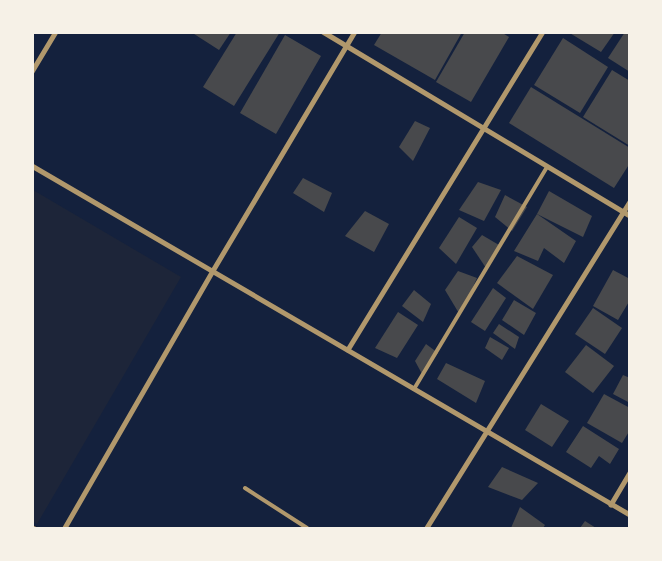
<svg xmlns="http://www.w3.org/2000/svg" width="662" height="561" font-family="Quicksand,sans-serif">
<rect width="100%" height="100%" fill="#14213d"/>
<path fill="#1d2539" d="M33 190 181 277 37 524 32 521Z"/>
<g fill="#48494c">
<path d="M191 32H231L219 50Z"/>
<path d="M237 32H280L234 106 203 87Z"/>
<path d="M382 32H462L435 80 374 45Z"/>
<path d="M465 32H501L509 37 471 102 436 82Z"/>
<path d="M568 32H615L601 52Z"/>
<path d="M625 32H630V72L608 58Z"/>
<path d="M285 35 321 56 276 134 240 113Z"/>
<path d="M563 38 608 67 580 113 534 85Z"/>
<path d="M612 70 630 81V146L583 117Z"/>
<path d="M531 87 630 148V163L614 188 509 123Z"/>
<path d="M415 121 430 128 413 161 399 147Z"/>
<path d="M303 178 332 193 324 212 293 193Z"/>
<path d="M478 182 501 190 484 221 459 210Z"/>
<path d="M549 191 592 216 583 237 537 214Z"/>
<path d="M505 195 527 207 512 231 495 217Z"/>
<path d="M365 211 389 224 374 252 345 236Z"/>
<path d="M537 214 576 241 564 263 544 248 538 261 514 251Z"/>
<path d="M459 217 477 228 456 264 439 248Z"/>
<path d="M482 235 499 245 486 268 472 247Z"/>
<path d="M517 256 553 275 533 309 497 283Z"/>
<path d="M613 270 630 279V300L618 320 593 306Z"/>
<path d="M458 271 477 278 460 315 445 290Z"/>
<path d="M493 288 506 298 485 331 471 322Z"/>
<path d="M414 290 431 304 423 322 402 306Z"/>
<path d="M514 300 536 313 524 335 502 320Z"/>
<path d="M593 308 622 328 605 354 575 334Z"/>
<path d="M398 312 418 325 397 358 375 348Z"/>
<path d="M499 324 519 337 515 349 493 333Z"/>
<path d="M490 337 509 348 502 360 485 348Z"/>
<path d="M426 344 438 353 422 374 415 361Z"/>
<path d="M586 345 614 366 593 393 565 372Z"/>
<path d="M446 363 485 381 476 403 437 379Z"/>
<path d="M623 375 630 378V403L613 394Z"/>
<path d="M604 394 630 408V430L622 443 587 423Z"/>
<path d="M541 404 569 421 552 447 525 430Z"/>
<path d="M583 426 619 449 610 464 599 456 591 468 566 452Z"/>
<path d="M502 467 538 483 522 500 488 487Z"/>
<path d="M520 507 545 525 543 528H511Z"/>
<path d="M585 521 596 528H580Z"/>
</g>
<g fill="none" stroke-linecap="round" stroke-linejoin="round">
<g stroke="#b1986c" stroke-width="4">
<path d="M414 389 547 167"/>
<path d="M245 488 307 528"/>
<path d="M32 528H34"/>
</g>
<g stroke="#b1986c" stroke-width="5">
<path d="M323 32 630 216"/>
<path d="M32 72 56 32"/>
<path d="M32 166 630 515"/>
<path d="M348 350 543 32"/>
<path d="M611 505 630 473"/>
<path d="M65 528 213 271 355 32"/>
<path d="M427 528 630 202"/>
</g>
</g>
<rect width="662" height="561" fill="none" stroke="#f6f1e7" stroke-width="68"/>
</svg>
